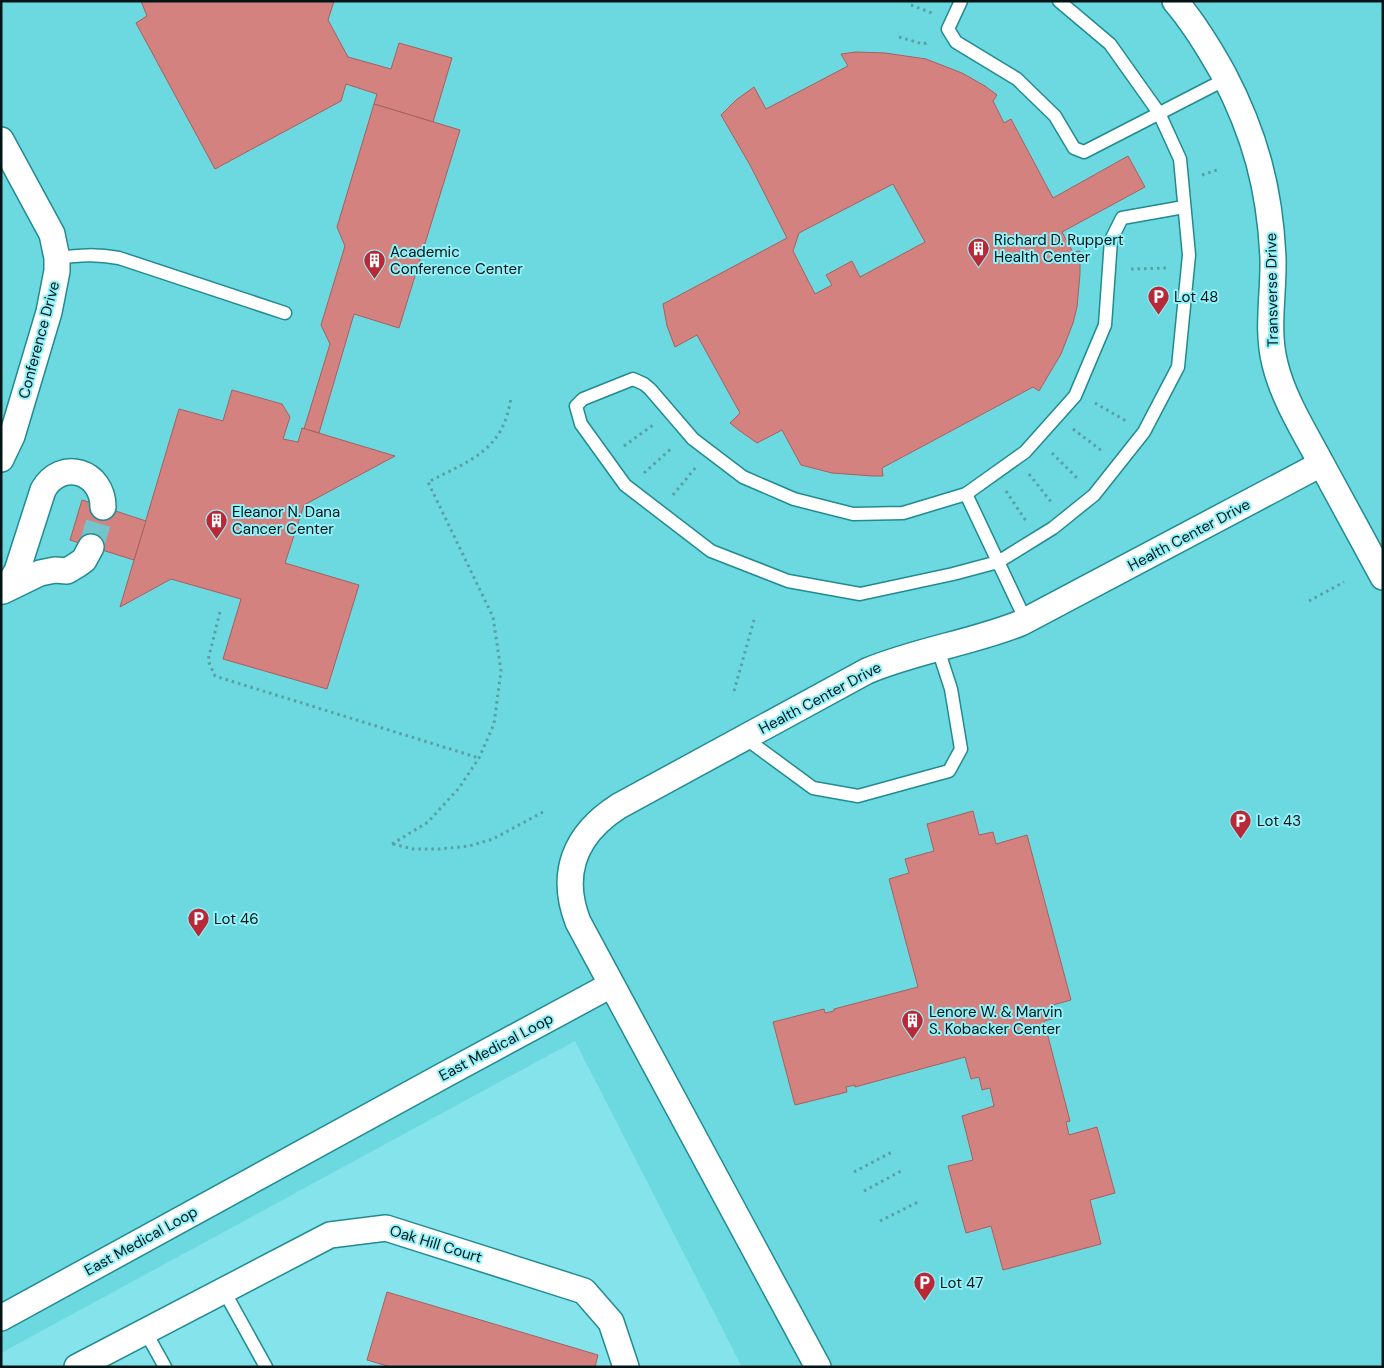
<svg xmlns="http://www.w3.org/2000/svg" width="1384" height="1368" font-family="'DM Sans',sans-serif">
<rect width="100%" height="100%" fill="#85e4eb"/>
<path fill="#6cd8df" d="M1 1H1383V1367H742L575 1041 1 1353Z"/>
<g fill="#d38280" stroke="#a6605f" fill-rule="evenodd">
<path d="M141 1H334L328 20 348 57 391 69 399 43 452 58 433 122 374 104 377 94 346 84 341 101 215 169 136 23 147 16Z"/>
<path d="M856 52 885 53 926 59 962 73 985 86 997 95 993 101 1004 123 1011 119 1053 198 1128 156 1145 187 1062 232 1073 252 1080 251V274L1077 307 1073 323 1061 354 1039 391 1033 387 882 468 883 476H873L832 473 801 465 782 430 757 443 740 431 730 423 740 413 697 335 675 347 667 326 663 304 787 238 750 165 721 115 736 100 754 87 766 109 848 66 841 54ZM893 184 925 242 860 277 852 261 826 275 832 285 815 294 793 251 799 233Z"/>
<path d="M374 104 460 130 399 328 354 314 319 433 304 429 330 344 321 325 345 246 337 227Z"/>
<path d="M232 390 282 404 290 417 283 439 298 442 302 428 395 456 304 505 285 563 359 585 327 689 223 659 241 599 171 579 120 607 179 409 223 421Z"/>
<path d="M82 500 146 521 134 560 70 540Z"/>
<path d="M973 811 979 835 993 832 996 844 1027 835 1071 1000 1053 1005 1056 1018 1044 1021 1070 1121 1066 1122 1069 1135 1097 1127 1115 1193 1090 1200 1101 1244 1003 1270 991 1226 966 1233 948 1166 973 1160 962 1116 994 1106 990 1088 982 1090 979 1077 971 1079 965 1057 855 1087V1085L846 1087 847 1092 795 1105 773 1022 824 1009 825 1013 834 1011V1009L918 987 889 879 909 873 905 859 934 851 927 824Z"/>
<path d="M387 1292 598 1355 595 1367H391L367 1360Z"/>
</g>
<g fill="none" stroke-linecap="round" stroke-linejoin="round">
<path stroke="#71c5cb" stroke-width="25" stroke-dasharray="25 12" stroke-linecap="butt" d="M91 547 103 507"/>
<defs>
<g id="lane">
<path d="M961 1 948 29 956 42 1017 79 1055 116 1074 148 1084 152 1226 79"/>
<path d="M57 258C80 255 97 254 119 258L285 313"/>
<path d="M966 494 1025 452 1075 396 1105 325 1111 240 1122 218 1184 207"/>
<path d="M1026 621 966 494 903 513 853 514 794 499 743 477 693 439 650 389 644 384 633 379 583 399 576 406 581 424 625 485 711 551 788 581 860 594 953 574 998 562 1053 528 1094 495 1144 432 1178 367 1189 255 1180 159 1159 113 1110 44 1059 1"/>
<path d="M745 738 813 788 858 796 949 771 961 749 951 689 938 649"/>
<path d="M224 1291 266 1367"/>
<path d="M145 1331 165 1367"/>
</g>
<g id="street">
<path d="M1175 1C1194 23 1209 48 1223 73 1255 134 1270 189 1273 258 1274 293 1266 330 1275 364 1283 398 1305 433 1321 463 1342 501 1362 539 1383 577"/>
<path d="M1 140 52 234 57 258V271L49 312 12 436 1 459"/>
<path d="M1 591 11 581 17 571 43 490C61 458 103 471 103 507"/>
<path d="M3 591 40 573 55 570 67 571 77 565 84 560 91 547"/>
<path d="M1 1318 448 1073 611 985"/>
<path d="M77 1367 330 1235 386 1228 584 1291 611 1322 626 1367"/>
<path d="M818 1367 578 922C559 873 575 834 619 806L867 671C917 650 971 643 1021 623L1321 464"/>
</g>
</defs>
<use href="#lane" stroke="#228b92" stroke-width="15"/>
<use href="#street" stroke="#228b92" stroke-width="28"/>
<g stroke="#599fa4" stroke-width="3" stroke-dasharray="2.5 4" stroke-linecap="butt">
<path d="M911 5 932 13"/>
<path d="M899 37 923 44 930 42"/>
<path d="M1202 175 1217 170"/>
<path d="M1131 269 1167 268"/>
<path d="M1095 403 1126 421"/>
<path d="M1073 429 1102 451"/>
<path d="M624 446 653 425"/>
<path d="M1052 453 1079 480"/>
<path d="M644 473 673 447"/>
<path d="M1029 474 1052 503"/>
<path d="M1006 491 1026 521"/>
<path d="M673 495 696 467"/>
<path d="M1309 601 1344 582"/>
<path d="M220 612 208 660 215 676 479 758"/>
<path d="M734 691 754 620"/>
<path d="M392 844 428 822 459 788 479 758 494 724 501 671 493 617 428 482C471 460 504 450 511 397"/>
<path d="M393 844 413 849H440L469 846 493 839 543 812"/>
<path d="M854 1172 892 1152"/>
<path d="M864 1191 901 1171"/>
<path d="M880 1221 918 1202"/>
</g>
<use href="#lane" stroke="#fff" stroke-width="12"/>
<use href="#street" stroke="#fff" stroke-width="25"/>
</g>
<defs>
<symbol id="building-pin" viewBox="-11 -11 22 30"><path d="M0 17L-7.5 6A9.5 9.5 0 1 1 7.5 6Z" fill="#b92837" stroke="#92f1f8"/><path d="M-4-6H4V6H1V3H-1V6H-4ZM-2.5-4.3h1.7v1.8h-1.7ZM.8-4.3h1.7v1.8H.8ZM-2.5-1h1.7V.8h-1.7ZM.8-1h1.7V.8H.8Z" fill="#fff"/></symbol>
<symbol id="parking-pin" viewBox="-11 -11 22 30"><path d="M0 17L-7.5 6A9.5 9.5 0 1 1 7.5 6Z" fill="#b92837" stroke="#92f1f8"/><path d="M-3.5-5.5H1a3.5 3.5 0 0 1 0 7H-1V5.5H-3.5ZM-1-3.4V-.6H.8a1.4 1.4 0 0 0 0-2.8Z" fill="#fff"/></symbol>
</defs>
<g fill-rule="evenodd">
<use href="#building-pin" x="966" y="236" width="25" height="34"/>
<use href="#building-pin" x="362" y="248" width="25" height="34"/>
<use href="#parking-pin" x="1146" y="284" width="25" height="34"/>
<use href="#building-pin" x="204" y="508" width="25" height="34"/>
<use href="#parking-pin" x="1228" y="808" width="25" height="34"/>
<use href="#parking-pin" x="186" y="906" width="25" height="34"/>
<use href="#building-pin" x="900" y="1008" width="25" height="34"/>
<use href="#parking-pin" x="912" y="1270" width="25" height="34"/>
</g>
<g text-anchor="middle" dominant-baseline="central" stroke-width="4" stroke-linejoin="round" paint-order="stroke">
<g font-size="15" fill="#021516" stroke="#92f1f8" text-anchor="start">
<text x="994" y="240">Richard D. Ruppert<tspan x="994" dy="17">Health Center</tspan></text>
<text x="390" y="252">Academic<tspan x="390" dy="17">Conference Center</tspan></text>
<text x="1174" y="297">Lot 48</text>
<text x="232" y="512">Eleanor N. Dana<tspan x="232" dy="17">Cancer Center</tspan></text>
<text x="1257" y="821">Lot 43</text>
<text x="214" y="919">Lot 46</text>
<text x="929" y="1012">Lenore W. &amp; Marvin<tspan x="929" dy="17">S. Kobacker Center</tspan></text>
<text x="940" y="1283">Lot 47</text>
</g>
<g font-size="15" fill="#021516" stroke="#92f1f8">
<text transform="translate(1272 290) rotate(-91)">Transverse Drive</text>
<text transform="translate(39 340) rotate(-75)">Conference Drive</text>
<text transform="translate(1189 535) rotate(-28)">Health Center Drive</text>
<text transform="translate(820 698) rotate(-28)">Health Center Drive</text>
<text transform="translate(496 1047) rotate(-28)">East Medical Loop</text>
<text transform="translate(141 1241) rotate(-29)">East Medical Loop</text>
<text transform="translate(436 1244) rotate(17)">Oak Hill Court</text>
</g>
</g>
<rect width="1384" height="1368" fill="none" stroke="#021516" stroke-width="5"/>
</svg>
